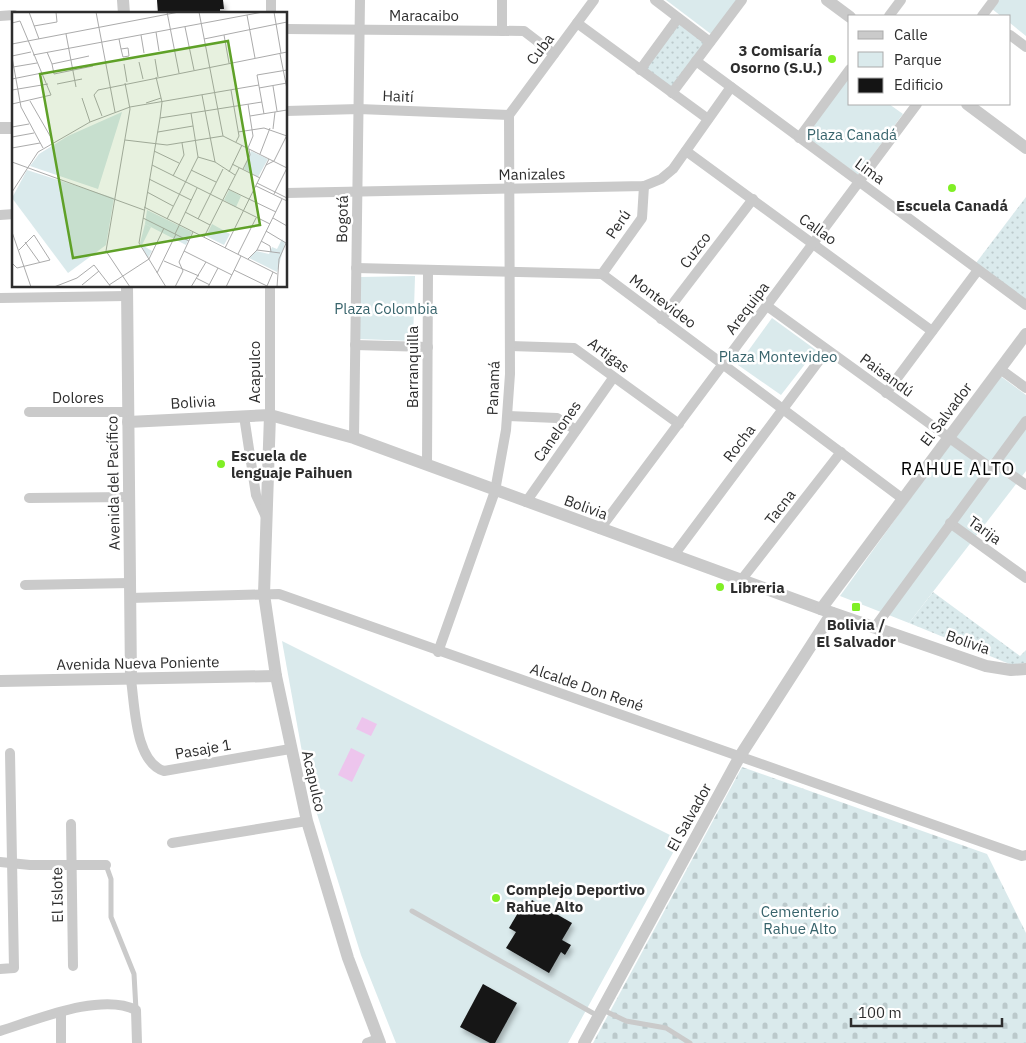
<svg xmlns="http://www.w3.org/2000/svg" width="1026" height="1043" font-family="'IBM Plex Sans',sans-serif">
<defs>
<pattern id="grass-dots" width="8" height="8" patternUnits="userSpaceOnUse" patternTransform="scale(1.25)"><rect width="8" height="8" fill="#daeaec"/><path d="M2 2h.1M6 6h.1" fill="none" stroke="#bbc9cb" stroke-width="1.8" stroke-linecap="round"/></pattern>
<pattern id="cemetery-stones" width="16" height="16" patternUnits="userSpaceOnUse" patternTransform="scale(1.25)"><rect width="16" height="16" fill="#daeaec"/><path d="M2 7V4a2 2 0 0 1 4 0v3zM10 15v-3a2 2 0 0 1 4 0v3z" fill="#bbc9cb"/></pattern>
<filter id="shadow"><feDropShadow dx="2.5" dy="4.5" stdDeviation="2.5" flood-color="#0004"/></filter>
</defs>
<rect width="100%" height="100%" fill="#fff"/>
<g fill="url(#grass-dots)">
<path d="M677 22 706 43 672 89 644 69Z"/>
<path d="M1026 197V301L976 263Z"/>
<path d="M933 592 1020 656 1026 650V663L1012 665 909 623Z"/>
</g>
<path fill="url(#cemetery-stones)" d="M742 767 987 854 1026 933V1043H593Z"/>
<g fill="#daeaec">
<path d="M666 0H737L711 34Z"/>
<path d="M999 0H1026V36L1010 23V16H1001L992 9Z"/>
<path d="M850 75V104H889L903 114 858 175 805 136Z"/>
<path d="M415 276 413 341 358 339 360 277Z"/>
<path d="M772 318 816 350 781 395 738 365Z"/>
<path d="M999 375 1026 395V471L909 623 840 596Z"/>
<path d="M282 641 680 840 568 1043H396L361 955 308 785Z"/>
</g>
<g fill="#edc5ed">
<path d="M362 717 377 724 371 736 356 729Z"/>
<path d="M351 748 365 755 352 782 338 775Z"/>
</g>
<g fill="#141414" filter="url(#shadow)">
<path d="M157 0H223L224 9H220V14H158Z"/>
<path d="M532 900 572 923 562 940 571 945 565 955 561 952 549 973 506 948 516 932 509 928 519 911 524 914Z"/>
<path d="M483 984 517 1003 495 1043H490L460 1027Z"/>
</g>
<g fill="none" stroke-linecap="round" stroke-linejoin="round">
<g stroke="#cacaca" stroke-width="5">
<path d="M106 865 111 879V917L134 974 136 1010"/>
<path d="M412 911 598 1016"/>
<path d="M603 1010 626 1021 666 1028 690 1043"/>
</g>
<g stroke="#cacaca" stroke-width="10">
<path d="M655 0 710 42"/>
<path d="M271 14V0"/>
<path d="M0 16 14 15"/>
<path d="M889 16 901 0"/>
<path d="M982 16 994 0"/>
<path d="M577 23 708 119"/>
<path d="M286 29 524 31 554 54"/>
<path d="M502 31V0"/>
<path d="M1010 35 1026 47"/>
<path d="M696 61 1026 305"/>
<path d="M640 70 678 18"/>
<path d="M672 93 742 0"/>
<path d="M286 111 359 109 509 115"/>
<path d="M509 115 594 0"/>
<path d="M799 138 850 69"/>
<path d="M686 151 932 331"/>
<path d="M286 193 644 186 661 179 673 169 731 87"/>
<path d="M0 215 14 214"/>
<path d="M356 268 602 274 903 499"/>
<path d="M602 274 642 218 644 186"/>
<path d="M0 298 127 296"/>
<path d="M767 306 991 468"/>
<path d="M661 319 753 199"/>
<path d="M355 345 428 347"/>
<path d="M510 346 574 348 679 424"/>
<path d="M1000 369 1026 388"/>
<path d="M886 393 978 270"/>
<path d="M29 412H128"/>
<path d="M270 415V286"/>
<path d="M244 416 256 495 266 517"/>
<path d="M508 416 557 418 576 430"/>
<path d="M354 438 360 0"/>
<path d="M995 463 1026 485"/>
<path d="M427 465 428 270"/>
<path d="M29 498 129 497"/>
<path d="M526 502 613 378"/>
<path d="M950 523 1026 578"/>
<path d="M600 529 917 104"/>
<path d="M674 555 827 350"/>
<path d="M742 579 841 452"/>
<path d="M25 585 130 583"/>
<path d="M130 598 279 594 1022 856 1026 855"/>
<path d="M875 627 1026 421"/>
<path d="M438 652 495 491 506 430 510 374 509 115"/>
<path d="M131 680C135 706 135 762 164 771L290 749"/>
<path d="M71 824 73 966"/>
<path d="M172 843 307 821"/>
<path d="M0 862 30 865H106"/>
<path d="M0 969 14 968 10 753"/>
<path d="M61 1013V1043"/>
<path d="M0 1031C36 1020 101 992 136 1010L137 1043"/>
<path d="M367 1043 378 1039"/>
</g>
<g stroke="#cacaca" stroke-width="12">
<path d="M123 0 124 14"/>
<path d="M827 0 850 17"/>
<path d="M967 104 1026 148"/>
<path d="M0 128H14"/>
<path d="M127 286 131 680"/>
<path d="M270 415 264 594 276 676 307 821 348 958 380 1043"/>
<path d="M128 422 270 415 354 438 821 609 986 666 1011 670 1026 669"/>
<path d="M821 609 1026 334"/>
<path d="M0 681 276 676"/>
<path d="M584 1043 740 756 832 613"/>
</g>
</g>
<g fill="#80ef25" stroke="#fff" stroke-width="2">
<circle cx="832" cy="59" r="5"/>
<circle cx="952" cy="188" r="5"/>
<circle cx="221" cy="464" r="5"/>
<circle cx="720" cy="587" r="5"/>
<rect x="851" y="602" width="10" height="10" rx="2.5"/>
<circle cx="496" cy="898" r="5"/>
</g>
<g text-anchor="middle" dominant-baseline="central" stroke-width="5" stroke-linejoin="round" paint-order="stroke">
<g font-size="15" fill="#2d2d2d" stroke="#fff">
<text x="424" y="15">Maracaibo</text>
<text transform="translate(540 49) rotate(-53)">Cuba</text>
<text transform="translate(398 96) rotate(2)">Haití</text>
<text transform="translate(870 171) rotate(36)">Lima</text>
<text transform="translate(532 174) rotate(-1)">Manizales</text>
<text transform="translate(342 219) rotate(-89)">Bogotá</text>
<text transform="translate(618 224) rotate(-56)">Perú</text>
<text transform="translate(818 229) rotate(36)">Callao</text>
<text transform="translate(695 250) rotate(-53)">Cuzco</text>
<text transform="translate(663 301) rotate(37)">Montevideo</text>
<text transform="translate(747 308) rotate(-53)">Arequipa</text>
<text transform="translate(609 355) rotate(37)">Artigas</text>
<text transform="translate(412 367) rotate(-90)">Barranquilla</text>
<text transform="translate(254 372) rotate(-90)">Acapulco</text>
<text transform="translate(887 375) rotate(36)">Paisandú</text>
<text transform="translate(493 388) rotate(-88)">Panamá</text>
<text x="78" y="397">Dolores</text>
<text transform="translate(193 402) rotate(-3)">Bolivia</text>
<text transform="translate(946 414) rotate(-53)">El Salvador</text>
<text transform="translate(557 431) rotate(-55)">Canelones</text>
<text transform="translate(739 443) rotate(-53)">Rocha</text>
<text transform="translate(113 483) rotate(-91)">Avenida del Pacífico</text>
<text transform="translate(586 507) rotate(20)">Bolivia</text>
<text transform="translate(780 507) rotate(-52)">Tacna</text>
<text transform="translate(985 530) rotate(36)">Tarija</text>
<text transform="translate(968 642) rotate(19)">Bolivia</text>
<text transform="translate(138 663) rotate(-1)">Avenida Nueva Poniente</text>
<text transform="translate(587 687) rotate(19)">Alcalde Don René</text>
<text transform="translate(203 749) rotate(-10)">Pasaje 1</text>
<text transform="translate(314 781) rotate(77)">Acapulco</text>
<text transform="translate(689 817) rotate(-61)">El Salvador</text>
<text transform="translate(57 895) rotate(-91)">El Islote</text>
</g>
<g font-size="15" font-weight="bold" fill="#2d2d2d" stroke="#fff" text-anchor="start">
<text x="822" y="50" text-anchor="end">3 Comisaría<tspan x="822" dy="17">Osorno (S.U.)</tspan></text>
<text x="952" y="205" text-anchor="middle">Escuela Canadá</text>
<text x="231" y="455">Escuela de<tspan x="231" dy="17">lenguaje Paihuen</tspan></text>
<text x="730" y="587">Libreria</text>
<text x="856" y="624" text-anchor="middle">Bolivia /<tspan x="856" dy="17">El Salvador</tspan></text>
<text x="506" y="889">Complejo Deportivo<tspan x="506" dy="17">Rahue Alto</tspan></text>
</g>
<g font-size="15" fill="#38646c" stroke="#fff">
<text x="852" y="134">Plaza Canadá</text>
<text x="386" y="308">Plaza Colombia</text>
<text x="778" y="356">Plaza Montevideo</text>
<text x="800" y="911">Cementerio<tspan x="800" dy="17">Rahue Alto</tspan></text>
</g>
<g font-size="18" letter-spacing="1" fill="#000" stroke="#fff">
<text x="958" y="468">RAHUE ALTO</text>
</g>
</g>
<g transform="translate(12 12)">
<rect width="275" height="275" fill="#fff"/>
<path d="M133 212 139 215 130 233 140 239 136 246 128 231ZM200 212 218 222 212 233 194 224Z" fill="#daeaec"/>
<path d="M15 158 102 186 94 233 56 261 0 186Z" fill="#daeaec"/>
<path d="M110 100 86 177 18 154 27 142 56 124ZM239 139 256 147 246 165 232 157ZM217 178 229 184 224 195 212 188ZM135 198 180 220 174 233 133 212ZM270 227 273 231 265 260 237 246 244 239 257 242 260 235 265 237Z" fill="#daeaec"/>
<path fill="none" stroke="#ababab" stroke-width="1" d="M17 0 27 27M84 0 103 100M155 0 167 61M187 0 211 124M262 0 269 41M235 3 243 46M0 11 8 9 39 83 0 92M22 14 45 10 44 0M173 15 182 58M144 20 147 39M54 22 64 75M129 23 132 41M212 23 217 51M107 27 109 37 111 45 117 44 116 36 109 37M192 27 275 10M0 32 167 0M35 40 40 52 77 44M268 42 275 77M21 43 251 0M0 44 19 40M0 45 9 95 31 136M143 47 146 65M127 50 131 67M40 52 42 62 81 54M112 52 115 70M1 55 25 51M144 65 150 90 148 106 127 231 154 275M0 67 30 61M113 71 118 97 94 239 118 275M45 72 70 67M261 74 265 99M247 76 275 71M0 78 36 72M219 78 227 124 224 130M190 83 203 150 223 163M70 86 78 110M18 89 41 129M134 91 149 86M236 92 241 124 236 136M252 102 245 63 275 58M90 104 82 83 86 78 275 40M238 104 275 98M148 106 250 90M0 115 17 112M261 117 263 100M146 120 181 114M226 120 252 116 275 124M211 124 275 156M0 125 22 121M113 128 155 133 211 124M0 136 28 131M142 139 167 151M248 142 258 116M186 145 203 150M0 150 132 198M220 152 248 166M140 153 258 212M254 153 262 149 275 123M231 157 238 143 237 137M179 158 204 170M217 160 230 133M161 164 172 143 170 131M137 167 179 188M245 171 275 186M244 174 275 189M216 177 264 200M0 180 26 140 78 110 118 95 247 73M135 180 161 194M262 182 275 156M132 195 265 262M173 200 198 213M131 206 177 229M261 206 275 214M155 207 186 145 179 101M186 207 211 157M254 219 274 231M0 220 19 275M163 222 185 176M192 225 227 156M249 229 258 234 259 240M13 230 28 251M213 236 257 147M245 238 268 241M172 239 220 263M226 242 244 206M236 247 245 238 270 187M152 249 187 264M0 251 5 256 38 248 22 223 7 238M222 258 255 274 261 260M145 261 164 222M184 266 198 273M70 273 87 259M97 273 137 247 152 216M42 275 65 266 82 253 99 275M163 275 171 259 167 250 181 220M179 275 194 250M196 275 206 256M214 275 229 244M265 275 267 247 275 229"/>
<path fill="#5fa128" fill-opacity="0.15" stroke="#5fa128" stroke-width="2.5" d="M216 29 248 213 61 246 28 62Z"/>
<rect width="275" height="275" fill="none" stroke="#2d2d2d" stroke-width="2.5"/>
</g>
<rect x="848" y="15" width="162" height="90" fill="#ffffff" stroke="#ababab"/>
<rect x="858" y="31" width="25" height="8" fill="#cacaca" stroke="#ababab"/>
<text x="894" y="40" font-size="15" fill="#2d2d2d">Calle</text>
<rect x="858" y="52" width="25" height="15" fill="#daeaec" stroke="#ababab"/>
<text x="894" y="65" font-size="15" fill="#2d2d2d">Parque</text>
<rect x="858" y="78" width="25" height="15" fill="#141414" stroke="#ababab"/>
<text x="894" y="90" font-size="15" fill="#2d2d2d">Edificio</text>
<path d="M851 1018v8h151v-8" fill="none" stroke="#2d2d2d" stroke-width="2.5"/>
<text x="858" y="1018" font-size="15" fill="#2d2d2d" stroke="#ffffff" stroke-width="4" paint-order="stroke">100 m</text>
</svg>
